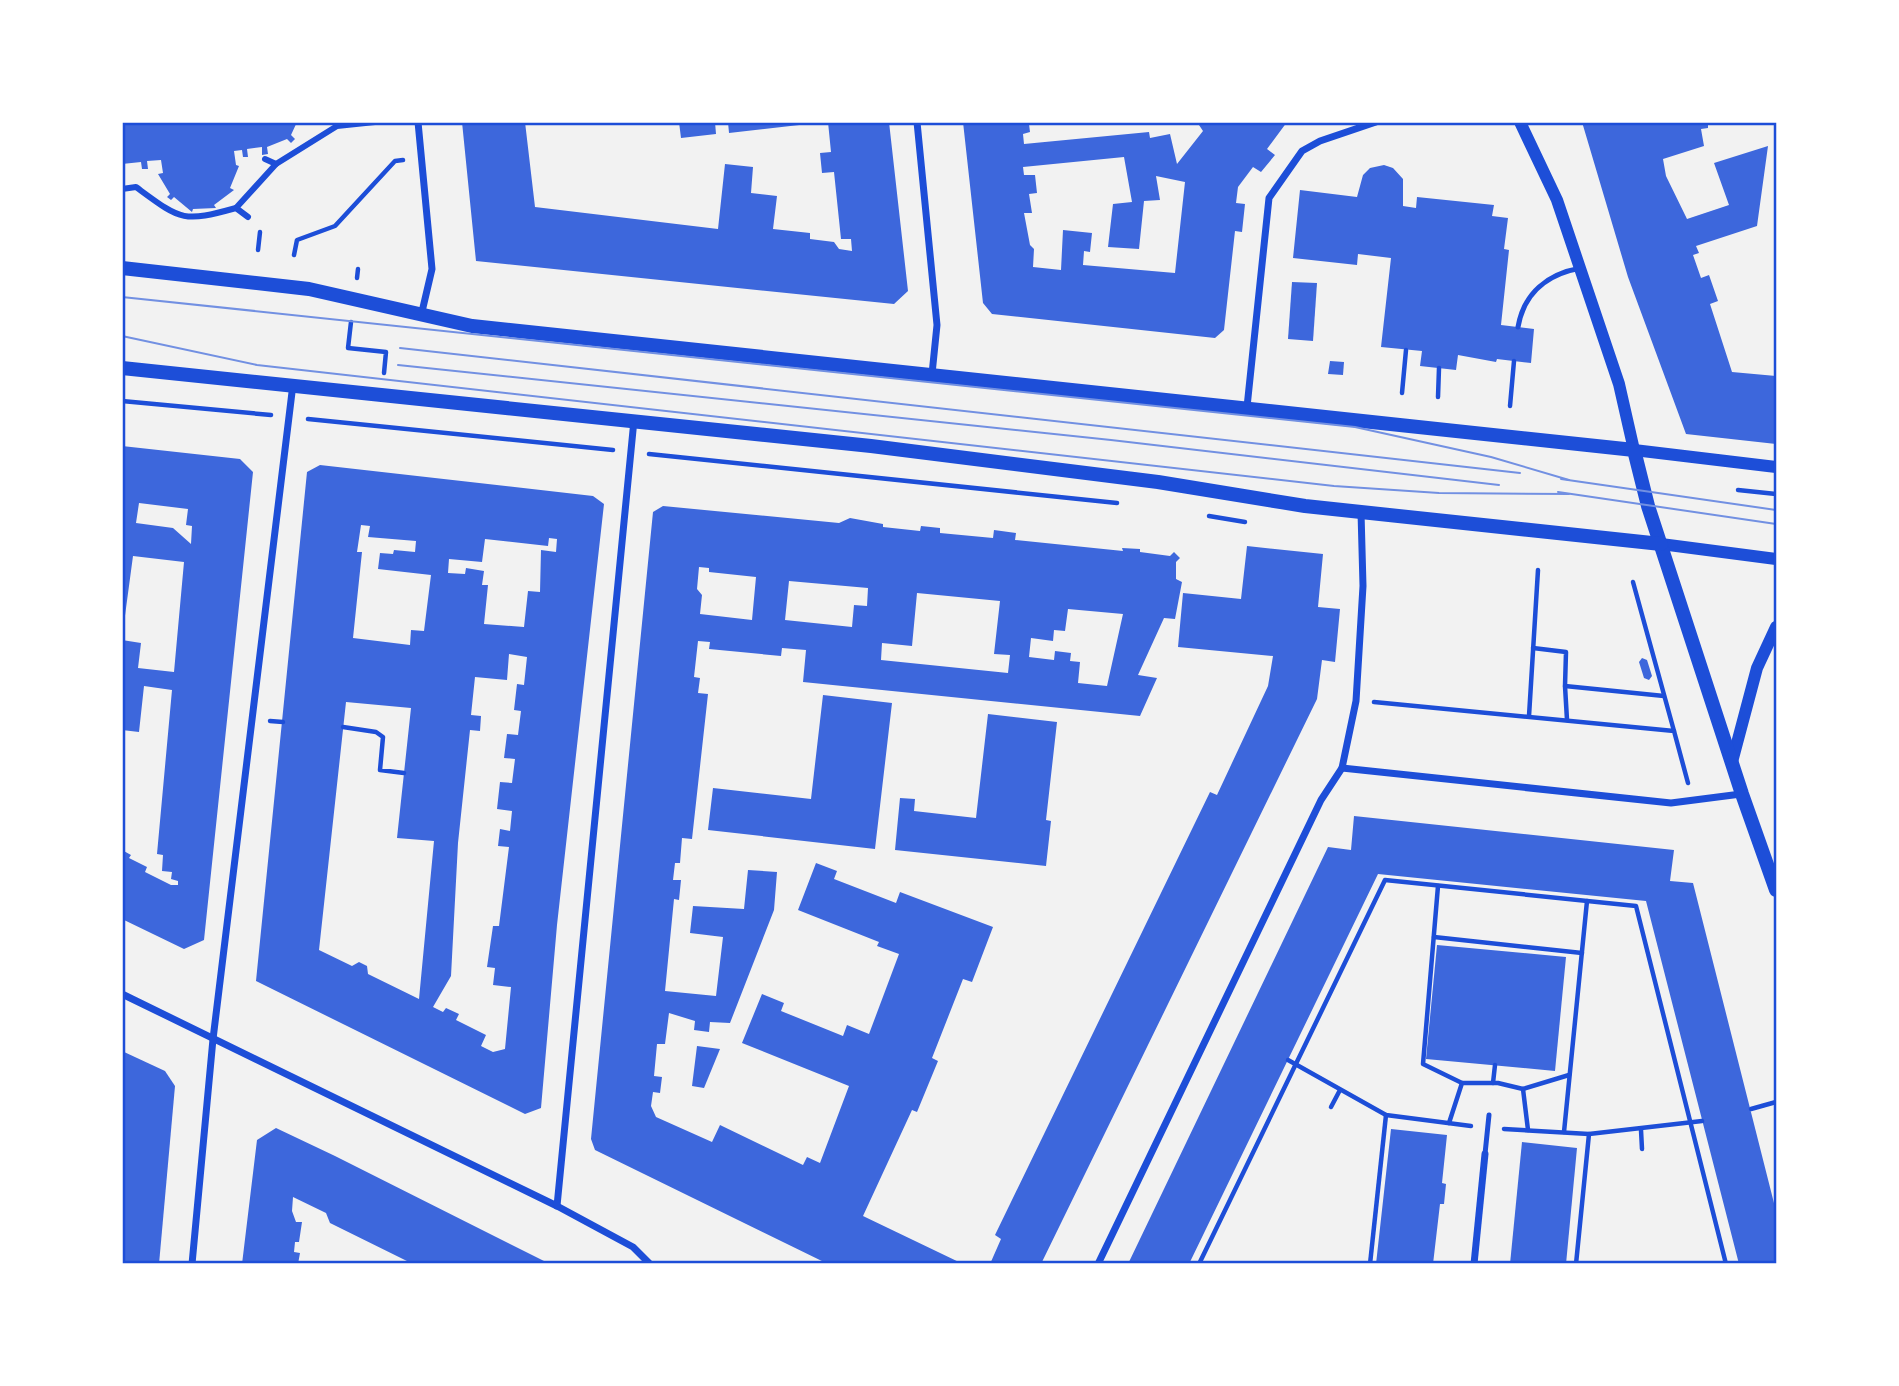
<svg xmlns="http://www.w3.org/2000/svg" width="1899" height="1386" font-family="Cabin,sans-serif">
  <style>
    .building { fill: #3d67dc; fill-rule: evenodd }
    .lines { fill: none; stroke-linecap: round; stroke-linejoin: round }
    .path { stroke: #1d4ed8; stroke-width: 4.5 }
    .service { stroke: #1d4ed8; stroke-width: 5 }
    .pedestrian { stroke: #1d4ed8; stroke-width: 6 }
    .minor { stroke: #1d4ed8; stroke-width: 7 }
    .tertiary { stroke: #1d4ed8; stroke-width: 12 }
    .secondary { stroke: #1d4ed8; stroke-width: 14 }
    .tram { stroke: #7290e2; stroke-width: 2 }
    .neatline { fill: none; stroke: #1d4ed8; stroke-width: 2.5 }
  </style>
  <rect width="100%" height="100%" fill="#f2f2f2"/>
  <!-- building -->
  <g class="building">
    <path d="M122,122h175l-6,13 4,4 -4,4 -4,-4 -20,8 1,7 -6,1v-8l-15,2 1,8h-5l-1,-7 -8,1 2,14 3,1 -9,22 4,2 -20,15 2,3 -23,1 -1,3 -18,-15 -3,3 -4,-3 3,-3 -12,-20 5,-1 -2,-13 -14,1 1,8h-6l-1,-7 -19,2z"/>
    <path d="M462,122h63l10,85 183,22 7,-65 28,3 -2,26 26,3 -4,33 37,4v6l24,3 5,7 13,2 -1,-12h-10l-7,-67 -12,1 -2,-20 11,-1 -3,-30h61l19,169 -14,13 -418,-43z"/>
    <path d="M679,122h36l1,12 -35,4z"/>
    <path d="M728,122h80v2l-79,9z"/>
    <path d="M963,122l66,2 1,8 -7,2 1,10 125,-12 1,6 20,-4 7,30 26,-33 -4,-6 3,-3h85l-20,27 8,6 -14,17 -8,-5 -15,20 -2,16 9,1 -3,28 -7,-1 -11,99 -9,8 -223,-24 -9,-11zM1124,157l8,45 -19,2 -5,43 31,2 5,-48 16,-1 -4,-24 29,6 -10,91 -92,-8 1,-14 6,1 2,-19 -29,-3 -2,40 -28,-3 1,-18 -4,-4 -6,-32h8l-3,-19 8,-1 -2,-18h-11l-1,-8z"/>
    <path d="M1582,122h126v6l-7,1 3,17 -41,13 3,17 21,43 42,-14 -15,-42 54,-17 -11,80 -61,20 3,7 -6,2 8,23 8,-3 9,26 -8,3 22,68 44,4v68l-90,-10 -58,-157z"/>
    <path d="M1384,165l9,3 10,11v27l13,2 1,-11 77,8 -2,11 16,2 -4,31 5,1 -8,75 33,4 -3,34 -34,-4 -1,3 -38,-7 -2,15 -36,-4 2,-15 -41,-4 10,-89 -33,-4 -1,11 -64,-7 7,-68 57,7 6,-22 7,-7z"/>
    <path d="M1292,282l25,1 -4,58 -25,-2z"/>
    <path d="M1330,361l14,1 -1,13 -15,-1z"/>
    <path d="M122,446l118,13 13,13 -49,468 -20,9 -62,-30v-69l9,5 -2,3 18,9 -2,5 26,13h7v-4l-7,-2 1,-7 -10,-1 1,-16 -6,-1 15,-164 -28,-4 -5,46 -17,-2v-90l19,3 -3,25 36,4 10,-110 -51,-6 -11,82zM139,503l49,6 -2,16 6,1 -1,18 -18,-16 -37,-5z"/>
    <path d="M320,465l273,31 11,8 -47,421 -16,183 -16,6 -269,-133 51,-509zM361,525l9,1 -2,11 48,4 -1,11 -21,-2 -1,4 -13,-1 -2,16 53,6 -7,56 -13,-1 -1,15 -57,-7 9,-86h-5zM549,538l8,1 -1,13 -15,-2 -1,42 -12,-1 -4,36 -40,-3 4,-39h-6l2,-14 -18,-3 -1,6 -17,-1 1,-14 33,3 3,-23 63,7zM509,654l18,3 -3,28 -7,-1 -3,26 7,1 -3,24 -11,-1 -3,24 11,1 -3,24 -12,-1 -3,27 15,2 -2,20 -10,-2 -2,17 11,1 -10,79h-6l-6,41 8,1 -2,17 18,2 -6,62 -12,3 -12,-6 5,-11 -30,-15 3,-6 -13,-6 -3,4 -10,-5 18,-31 7,-133 12,-113 10,1 1,-15 -10,-1 4,-38 32,3zM346,702l65,6 -14,130 37,3 -15,158 -51,-25 -1,-8 -8,-4 -7,4 -33,-16z"/>
    <path d="M663,506l176,17 11,-5 33,6v3l37,4 1,-5 19,2v5l53,5 1,-8 22,3 -1,7 108,11 -1,-3 18,1v3l30,4 4,-4 6,6 -4,4v17l6,3 -7,37 -11,-1 -26,57 19,3 -17,38 -337,-34 3,-32 -24,-2 -1,8 -72,-7 1,-7 -12,-1 -4,36 6,1 -2,15 10,1 -16,145 -10,-1 -2,25h-5l-2,17h8l-2,20 -5,-1 -9,92 51,5 7,-59 -33,-4 3,-27 51,3 4,-39 29,2 -3,38 -44,113 -20,-1 -1,10 -15,-2 1,-9 -26,-8 -4,31h-8l-3,32 8,1 -2,16 -7,-1 -2,14 5,11 56,25 8,-17 83,40 4,-8 13,6 29,-77 -107,-43 20,-49 22,9 -3,8 62,25 4,-11 22,9 30,-80 -22,-8 2,-4 -81,-32 18,-47 21,8 -3,8 62,24 4,-11 93,35 -21,55 -9,-3 -31,79 6,3 -21,51 -5,-2 -49,106 100,48h-135l-233,-114 -4,-11 62,-627zM699,567l10,1v4l47,5 -4,43 -52,-6 2,-19 -5,-6zM789,581l79,7 -1,18 -13,-1 -2,22 -67,-7zM917,593l83,8 -6,53 16,1 -2,18 -127,-13 1,-17 30,3zM1068,609l55,5 -16,72 -29,-3 2,-21 -10,-1 1,-8 -16,-2 -1,9 -25,-3 2,-19 22,3 1,-11 11,1z"/>
    <path d="M1247,546l76,8 -5,53 22,2 -5,53 -13,-2 -5,39 -276,565h-51l11,-25 -6,-4 215,-443 7,3 51,-109 5,-30 -95,-9 5,-54 58,6z"/>
    <path d="M1642,658l5,2 5,16 -3,4 -5,-2 -5,-16z"/>
    <path d="M823,695l69,8 -17,146 -167,-19 5,-42 98,11z"/>
    <path d="M988,714l69,8 -11,98 5,1 -5,45 -151,-16 5,-52 15,1 -1,12 62,7z"/>
    <path d="M1354,816l320,34 -4,31 23,2 83,328v53h-37l-93,-363 -268,-27 -189,390h-61l200,-417 23,3z"/>
    <path d="M1437,945l129,12 -11,114 -129,-12z"/>
    <path d="M697,1046l23,3 -16,39 -12,-2z"/>
    <path d="M122,1051l43,20 10,15 -16,178h-37z"/>
    <path d="M276,1128l59,28 215,108h-137l-83,-41 -4,-10 -33,-16 -1,14 4,11h6l-3,20h-4l-1,10 6,1 -2,11h-56l15,-124z"/>
    <path d="M1391,1129l56,6 -5,48 4,1 -2,20h-4l-7,60h-57z"/>
    <path d="M1522,1142l55,6 -11,116h-56z"/>
  </g>
  <g class="lines">
    <!-- path -->
    <g class="path">
      <path d="M258,250l2,-18"/>
      <path d="M294,255l3,-15 38,-14 60,-65 8,-1"/>
      <path d="M357,278l1,-9"/>
      <path d="M351,322l-3,26 38,4 -2,21"/>
      <path d="M1402,393l4,-43"/>
      <path d="M1438,397l1,-29"/>
      <path d="M122,401l149,14"/>
      <path d="M1510,406l4,-45"/>
      <path d="M308,419l305,31"/>
      <path d="M649,454l468,49"/>
      <path d="M1738,490l38,4"/>
      <path d="M1209,516l36,6"/>
      <path d="M1633,582l41,149"/>
      <path d="M1533,648l33,4 -1,34 99,10"/>
      <path d="M1565,686l2,34"/>
      <path d="M1374,702l300,29 14,52"/>
      <path d="M1529,716l9,-146"/>
      <path d="M270,721l13,1"/>
      <path d="M343,727l33,5 7,5 -3,33 24,3"/>
      <path d="M1438,886l-15,178 39,19"/>
      <path d="M1434,937l148,16"/>
      <path d="M1288,1060l98,55 85,11"/>
      <path d="M1493,1083l2,-18"/>
      <path d="M1523,1089l46,-14"/>
      <path d="M1331,1107l9,-17"/>
      <path d="M1751,1109l25,-7"/>
      <path d="M1449,1123l13,-40h36l25,6 5,41"/>
      <path d="M1504,1129l85,5 113,-13"/>
      <path d="M1641,1130l1,19"/>
      <path d="M1564,1132l23,-231"/>
      <path d="M1199,1264l186,-384 251,26 90,358"/>
      <path d="M1370,1264l16,-149"/>
      <path d="M1576,1264l13,-130"/>
    </g>
    <!-- service -->
    <g class="service">
      <path d="M1518,327c6,-34 29,-53 63,-59"/>
      <path d="M1485,1154l4,-39"/>
    </g>
    <!-- pedestrian -->
    <g class="pedestrian">
      <path d="M265,159l11,5 61,-38 38,-4"/>
      <path d="M122,189l14,-2c45,33 46,36 100,21l12,9"/>
      <path d="M236,208l40,-44"/>
    </g>
    <!-- minor -->
    <g class="minor">
      <path d="M418,122l14,147 -11,47"/>
      <path d="M917,122l20,203 -5,49"/>
      <path d="M1247,407l22,-209 33,-47 18,-10 56,-19"/>
      <path d="M1342,768l329,35 70,-9"/>
      <path d="M122,994l435,212 76,41 17,17"/>
      <path d="M557,1206l77,-786"/>
      <path d="M192,1264l21,-225 80,-655"/>
      <path d="M1098,1264l223,-464 21,-32 14,-67 7,-115 -2,-74"/>
      <path d="M1474,1264l11,-110"/>
    </g>
    <!-- tertiary -->
    <g class="tertiary">
      <path d="M1520,122l37,78 62,184 15,66 142,17"/>
      <path d="M1661,544l115,15"/>
      <path d="M1732,762l25,-94 19,-41"/>
    </g>
    <!-- secondary -->
    <g class="secondary">
      <path d="M122,268l187,21 163,37 1162,124 14,56 94,288 34,96"/>
      <path d="M122,368l749,78 287,36 147,24 356,38"/>
    </g>
    <!-- tram -->
    <g class="tram">
      <path d="M122,297l1233,130 136,30 78,23"/>
      <path d="M122,336l135,29 1077,121 105,7 130,1"/>
      <path d="M400,348l1120,125"/>
      <path d="M398,365l713,75 388,45"/>
      <path d="M1561,479l215,31"/>
      <path d="M1558,492l218,32"/>
    </g>
  </g>
  <!-- border -->
  <rect width="1899" height="1386" fill="none" stroke="#ffffff" stroke-width="248"/>
  <rect x="124" y="124" width="1651" height="1138" class="neatline"/>
</svg>
